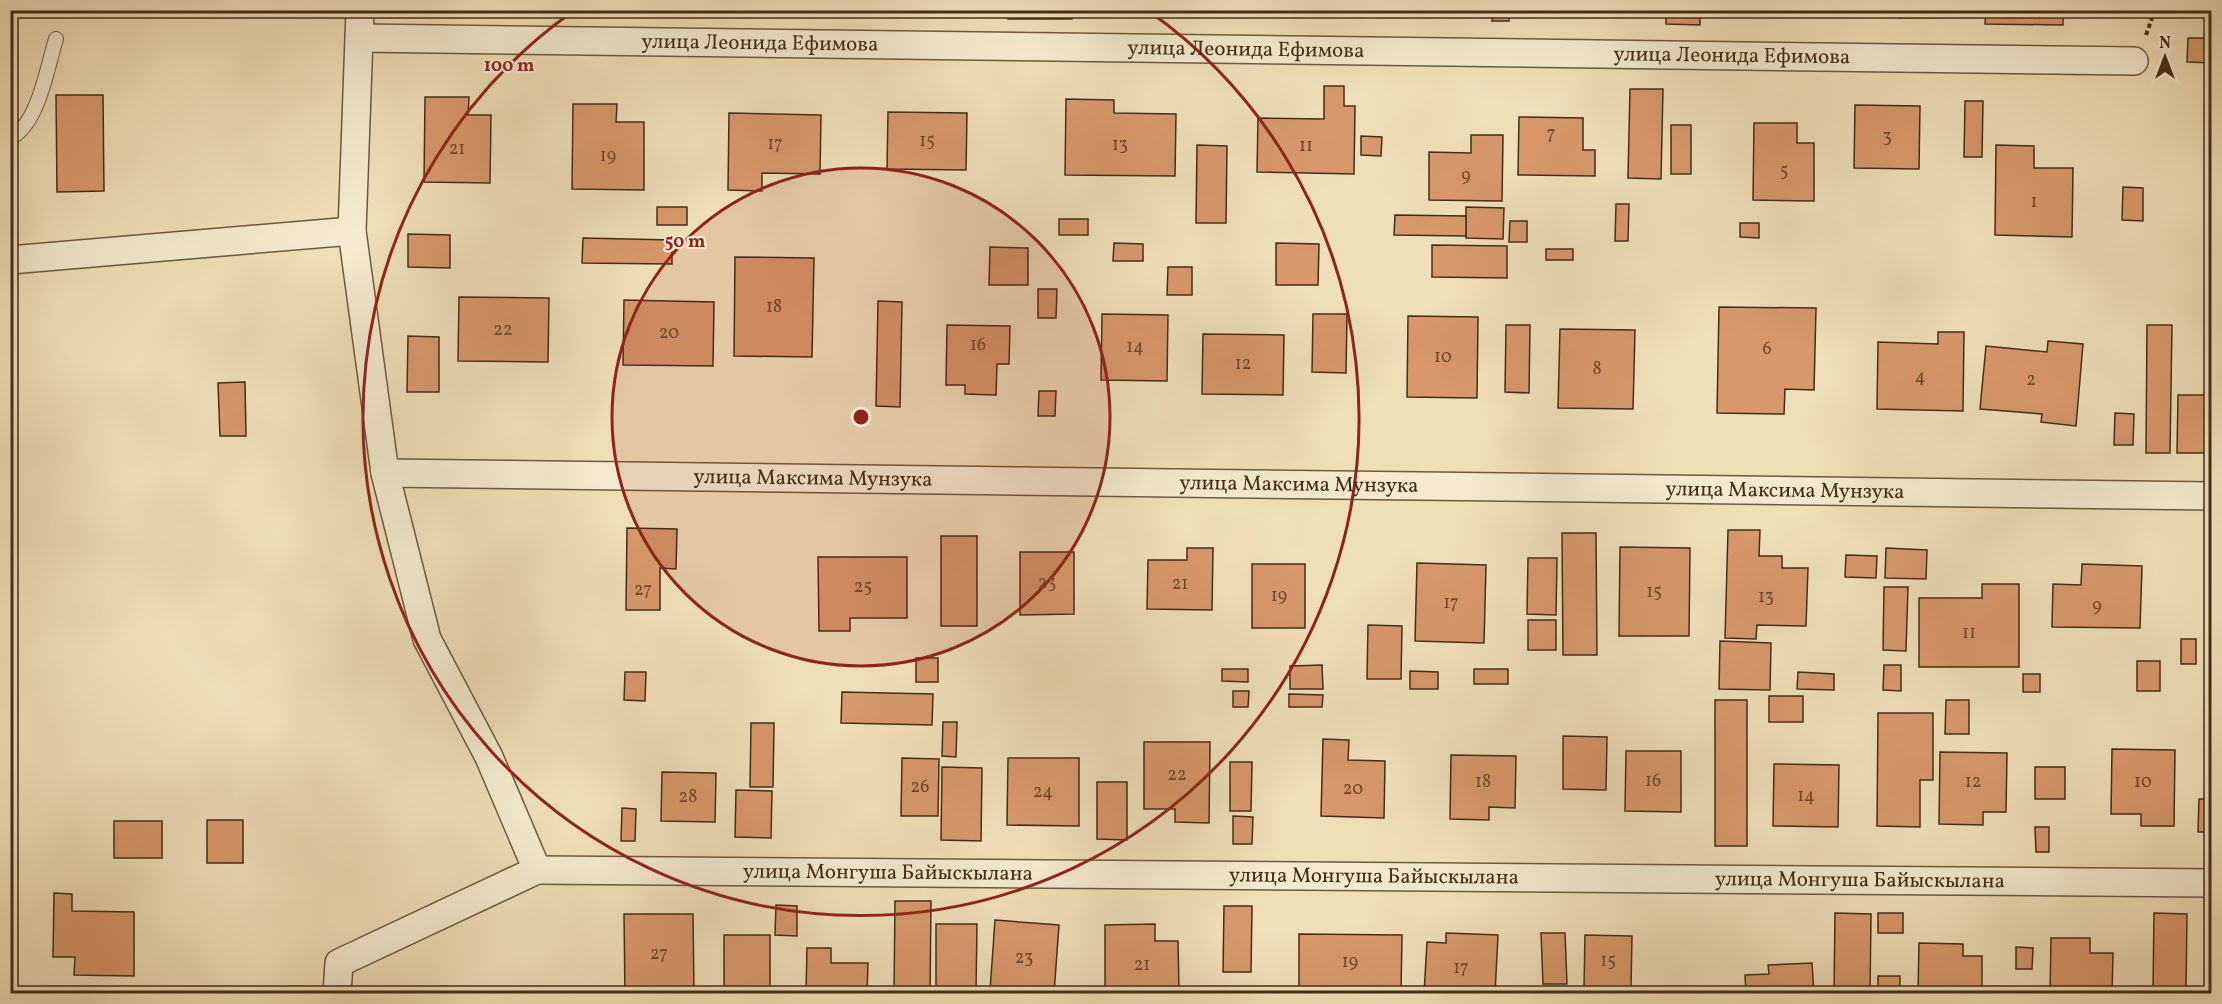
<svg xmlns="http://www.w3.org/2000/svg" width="2222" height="1004" font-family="Vollkorn,serif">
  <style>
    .building { fill: #d8976d; stroke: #422e17; stroke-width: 1.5 }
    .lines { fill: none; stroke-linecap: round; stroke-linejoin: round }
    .lane-casing { stroke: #6d5a3f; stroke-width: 16 }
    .street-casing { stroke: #6d5a3f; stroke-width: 30 }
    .path { stroke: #422e17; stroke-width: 4; stroke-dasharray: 4.5 3; stroke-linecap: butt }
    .lane { stroke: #f5ead0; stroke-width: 14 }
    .street { stroke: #f5ead0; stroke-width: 27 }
    .ring { fill: none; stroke: #8f2418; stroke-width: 3 }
    .labels { text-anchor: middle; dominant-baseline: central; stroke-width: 4.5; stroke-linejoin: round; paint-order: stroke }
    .number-label { font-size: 18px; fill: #68482c }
    .street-label { font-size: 21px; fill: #422e17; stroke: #f5ead0 }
    .centre { fill: #8f2418; stroke: #f5ead0; stroke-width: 3 }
    .ring-label { font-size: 18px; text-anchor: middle; font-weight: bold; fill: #8f2418; stroke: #f5ead0; stroke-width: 4.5; stroke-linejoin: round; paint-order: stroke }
  </style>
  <rect width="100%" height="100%" fill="#efdfb7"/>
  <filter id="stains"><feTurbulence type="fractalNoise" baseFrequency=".00333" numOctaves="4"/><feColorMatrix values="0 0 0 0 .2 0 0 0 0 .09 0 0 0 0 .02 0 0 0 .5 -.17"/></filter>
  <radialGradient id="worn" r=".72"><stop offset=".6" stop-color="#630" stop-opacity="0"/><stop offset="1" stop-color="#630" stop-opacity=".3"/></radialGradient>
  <!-- building -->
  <g class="building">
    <rect x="1008" y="10" width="64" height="9"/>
    <path d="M1493,10h16v11h-17z"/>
    <path d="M1666,10h34v15l-34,-1z"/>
    <path d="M1899,10h68v7l-68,1z"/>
    <path d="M1986,10h77v15l-78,-1z"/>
    <path d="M2188,38h24v25l-25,-1z"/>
    <path d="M1324,86h20v20h11l-1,68 -97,-2 1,-54 66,1z"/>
    <path d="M1630,89h33l-2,90 -33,-1z"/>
    <path d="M56,95h47l1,96 -47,1z"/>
    <path d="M425,97h44l-1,18h23l-1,68 -66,-1z"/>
    <path d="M1066,99l48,1v13l62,1 -1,62 -110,-1z"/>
    <path d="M1965,101h18l-1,56h-18z"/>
    <path d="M573,104h44l-1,18h28v68l-72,-1z"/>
    <path d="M1855,105l65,1 -1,63 -65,-1z"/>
    <path d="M888,112l79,1 -1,57 -79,-1z"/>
    <path d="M729,113l92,2 -1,59 -58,-1v18l-34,-1z"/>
    <path d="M1519,117l64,1v32h12v26l-77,-1z"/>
    <path d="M1754,123h43v20h17v58l-61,-1z"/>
    <rect x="1671" y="125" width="20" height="49"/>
    <path d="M1471,135h32l-1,66 -73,-1v-48l42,1z"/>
    <path d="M1361,136l21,1 -1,19 -20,-1z"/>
    <path d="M1197,145l30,1 -1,77h-30z"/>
    <path d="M1996,145l38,1v22h39l-1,69 -77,-2z"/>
    <path d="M2123,187l20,1v33l-21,-1z"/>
    <path d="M1616,204h13l-1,37h-13z"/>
    <rect x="657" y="207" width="30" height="18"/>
    <path d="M1466,207l38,1 -1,31 -37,-1z"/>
    <path d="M1395,215l71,1v20l-72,-1z"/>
    <rect x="1059" y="219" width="29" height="16"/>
    <path d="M1510,221h17v21h-18z"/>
    <path d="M1740,223h19v15l-19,-1z"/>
    <path d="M408,234l42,1v33l-42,-1z"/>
    <path d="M583,238l89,2v24l-90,-1z"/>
    <path d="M1114,243l29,1v17h-30z"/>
    <path d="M1276,243l43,1 -1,41h-42z"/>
    <path d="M1432,245l75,1v32l-75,-1z"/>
    <path d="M990,247l38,1v37h-39z"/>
    <rect x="1546" y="249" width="27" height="11"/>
    <path d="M735,257l79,1 -2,99 -78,-1z"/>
    <path d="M1168,267h24v28h-25z"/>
    <path d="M1038,289h19l-1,29h-18z"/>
    <path d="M459,297l90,1 -1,64 -90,-1z"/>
    <path d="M624,300l90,2 -1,64 -90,-1z"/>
    <path d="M878,301l24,1 -2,105 -24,-1z"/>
    <path d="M1719,307l97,1 -2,82 -29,-1 -1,25 -67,-1z"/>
    <path d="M1102,314l66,1 -1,66 -66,-1z"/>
    <path d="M1313,314h34l-1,59 -34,-1z"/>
    <path d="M1408,316l70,1 -1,81 -70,-1z"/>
    <path d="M947,325l63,1 -1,38h-12l-1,31 -31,-1v-9h-19z"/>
    <path d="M1506,325h24l-1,68 -24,-1z"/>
    <path d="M2147,325h25l-2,128h-24z"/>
    <path d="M2206,326h6v36h-7z"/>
    <path d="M1560,329l75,1 -2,79 -75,-1z"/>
    <path d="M1938,332h26l-1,79 -86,-2 1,-67 60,2z"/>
    <path d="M1203,334l81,1 -1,60 -81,-1z"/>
    <path d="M408,336l31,1v55h-32z"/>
    <path d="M2048,341l35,3 -7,82 -35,-4 1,-8 -62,-5 6,-63 61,6z"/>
    <path d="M245,382l1,54h-26l-2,-53z"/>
    <path d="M1039,391h17l-1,25h-17z"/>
    <path d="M2178,395h34v58h-35z"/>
    <path d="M2115,413l19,1 -1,31h-19z"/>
    <path d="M627,528l50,1 -1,40 -16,-1v42h-34z"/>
    <path d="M1728,530h32l-1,26h23v12h26l-2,58 -49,-1 -1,14 -31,-1z"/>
    <path d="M1562,533h34l1,122h-34z"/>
    <rect x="941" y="536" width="36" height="90"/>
    <path d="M1620,547l70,1 -1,88h-70z"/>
    <path d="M1187,548h26l-1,62 -65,-1 1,-49h39z"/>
    <path d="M1886,548l41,2 -1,29 -41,-1z"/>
    <path d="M1020,552h54v62l-54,1z"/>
    <path d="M1846,555l31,1 -1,22 -31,-1z"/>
    <path d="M818,557h89v61h-57v13h-31z"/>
    <path d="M1528,558h29l-1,57 -29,-1z"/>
    <path d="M1417,563l69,2 -2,78 -69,-2z"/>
    <rect x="1252" y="564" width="53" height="64"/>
    <path d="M2082,564l60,2 -2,62 -88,-1 1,-43 28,1z"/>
    <path d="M1982,584h37v83h-100v-69h63z"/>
    <path d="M1884,587h24l-2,64 -23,-1z"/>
    <rect x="1528" y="620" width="28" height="30"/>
    <path d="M1368,625l34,1 -1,53h-34z"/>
    <rect x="2181" y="639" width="15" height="25"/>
    <path d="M1720,641l51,2 -1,47 -51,-1z"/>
    <rect x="916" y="658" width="22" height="24"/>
    <rect x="2137" y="661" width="23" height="30"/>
    <path d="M1322,665l1,24h-33v-23z"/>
    <path d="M1884,665h17v26l-18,-1z"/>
    <path d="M1222,669h26v13l-26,-1z"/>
    <rect x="1474" y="669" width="34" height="15"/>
    <path d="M1410,671l28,1v17h-28z"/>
    <rect x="2207" y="671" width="5" height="23"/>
    <path d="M625,672h21l-1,29 -21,-1z"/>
    <path d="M1798,672l36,2v16l-37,-1z"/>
    <rect x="2023" y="674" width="17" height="18"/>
    <path d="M1233,691h16l-1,16h-15z"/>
    <path d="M842,692l91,2 -1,31 -91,-2z"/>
    <path d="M1289,694l34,1 -1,12h-33z"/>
    <rect x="1769" y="696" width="34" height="26"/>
    <rect x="1715" y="700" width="32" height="146"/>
    <path d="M1946,700h23v34h-24z"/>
    <path d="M1878,713h55v67h-13v47l-43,-1z"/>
    <path d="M943,722h14l-1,35 -14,-1z"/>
    <path d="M751,723h23l-1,64h-23z"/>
    <path d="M1563,736l44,1 -1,53 -43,-1z"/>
    <path d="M1323,739l26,1 -1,20 37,1 -1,57 -63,-2z"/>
    <path d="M1144,742h66l-1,81 -34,-1v-13h-31z"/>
    <path d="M2112,749l63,1 -1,76h-33v-12h-30z"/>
    <path d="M1626,751h55v61l-56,-1z"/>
    <path d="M1940,752l67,1 -1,59h-23v13l-44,-1z"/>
    <path d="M1451,755l65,1 -1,52 -26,-1v13l-39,-1z"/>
    <path d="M902,758l37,1 -1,57h-37z"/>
    <path d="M1008,758h71v68l-72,-1z"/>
    <path d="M1230,762h22l-1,49h-21z"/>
    <path d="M1774,764l65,1 -1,62 -65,-1z"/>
    <path d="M942,767l40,1 -1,73 -40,-1z"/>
    <rect x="2035" y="767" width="30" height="32"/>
    <path d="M662,772l54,1 -1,49 -54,-1z"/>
    <path d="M1097,782h30v58l-30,-1z"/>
    <path d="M736,790l36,1 -1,47 -36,-1z"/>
    <path d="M2199,799h13v33h-14z"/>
    <path d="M622,808l14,1 -1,32h-14z"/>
    <path d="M1233,816l20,1 -1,27h-19z"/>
    <rect x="207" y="820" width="36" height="43"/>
    <rect x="114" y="821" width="48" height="37"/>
    <path d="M2035,827h14v25h-13z"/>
    <path d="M54,893l18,1v17l62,1v64l-60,-1 1,-18h-22z"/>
    <path d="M895,901h36l-1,93h-36z"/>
    <path d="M776,905l21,1v30l-22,-1z"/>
    <path d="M1224,906h28l-1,66h-28z"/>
    <path d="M1835,913l36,1 -1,80h-36z"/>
    <rect x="1878" y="913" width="25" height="20"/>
    <path d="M2154,913l33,1 -1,76h-33z"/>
    <path d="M624,914h69l1,80h-69z"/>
    <path d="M995,920l64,5 -5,69 -64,-3z"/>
    <path d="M936,924h41l-1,70h-40z"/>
    <path d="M1155,924v17h23l1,49 -74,1v-66z"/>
    <path d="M1446,933l52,2 -3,59h-71l3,-52 19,1z"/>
    <path d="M1541,933h24l2,51h-24z"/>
    <path d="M1299,934l103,1 -1,59h-29v-4l-73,-1z"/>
    <rect x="724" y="935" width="46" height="59"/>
    <path d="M1585,935l47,1 -1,52 -47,-1z"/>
    <path d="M2051,938h39v15h23l-1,41h-62z"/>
    <path d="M1919,943l44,1v12h19v38h-64z"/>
    <path d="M2016,947l17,1 -1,21h-16z"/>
    <path d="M807,948h24v15h37l-1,31h-61z"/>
    <path d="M1812,963l2,31h-68l-1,-19 24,-1 -1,-9z"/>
    <rect x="1878" y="976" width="22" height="18"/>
  </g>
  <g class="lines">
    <defs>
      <path id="lane" d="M10,138c29,-14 37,-71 46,-99"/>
      <g id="street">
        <path id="s1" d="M360,38l1774,23"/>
        <path d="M10,260l342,-29"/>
        <path id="s2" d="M385,473l1827,23"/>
        <path id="s3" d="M537,870l1675,13"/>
        <path d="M337,994l2,-31 198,-93 -48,-113 -62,-118 -42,-166 -33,-242 8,-221"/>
      </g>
    </defs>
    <!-- lane casing -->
    <use href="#lane" class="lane-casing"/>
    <!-- street casing -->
    <use href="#street" class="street-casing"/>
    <!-- path -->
    <path class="path" d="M2146,35l9,-25"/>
    <!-- lane -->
    <use href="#lane" class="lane"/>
    <!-- street -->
    <use href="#street" class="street"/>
  </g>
  <!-- distance rings -->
  <circle cx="861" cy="417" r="249" fill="#8f2418" fill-opacity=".12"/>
  <g class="ring">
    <circle cx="861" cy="417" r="249"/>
    <path d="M1150 12A498 498 0 1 1 572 12"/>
  </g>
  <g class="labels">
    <!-- number labels -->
    <g class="number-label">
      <text x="1551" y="134">7</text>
      <text x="1887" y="137">3</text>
      <text x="927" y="141">15</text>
      <text x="775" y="144">17</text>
      <text x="1120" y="145">13</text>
      <text x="1306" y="146">11</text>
      <text x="457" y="149">21</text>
      <text x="608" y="156">19</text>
      <text x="1784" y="171">5</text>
      <text x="1466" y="176">9</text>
      <text x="2034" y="202">1</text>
      <text x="774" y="307">18</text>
      <text x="503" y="330">22</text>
      <text x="669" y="333">20</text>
      <text x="978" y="345">16</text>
      <text x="1135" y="347">14</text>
      <text x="1767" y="349">6</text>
      <text x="1443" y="357">10</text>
      <text x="1243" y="364">12</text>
      <text x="1597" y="369">8</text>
      <text x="1920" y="377">4</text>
      <text x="2031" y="380">2</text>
      <text x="1047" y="583">23</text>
      <text x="1180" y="584">21</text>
      <text x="863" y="587">25</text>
      <text x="643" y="590">27</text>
      <text x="1654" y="592">15</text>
      <text x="1279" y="596">19</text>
      <text x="1766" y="597">13</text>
      <text x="1451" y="603">17</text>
      <text x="2097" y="606">9</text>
      <text x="1969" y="633">11</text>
      <text x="1177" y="775">22</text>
      <text x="1653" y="781">16</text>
      <text x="1483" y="782">18</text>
      <text x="1973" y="782">12</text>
      <text x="2143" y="782">10</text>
      <text x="920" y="787">26</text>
      <text x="1353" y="789">20</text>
      <text x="1043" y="792">24</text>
      <text x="1806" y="796">14</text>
      <text x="688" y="797">28</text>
      <text x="659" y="954">27</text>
      <text x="1024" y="958">23</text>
      <text x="1608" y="961">15</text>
      <text x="1350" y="962">19</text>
      <text x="1142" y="965">21</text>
      <text x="1461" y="968">17</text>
    </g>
    <!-- street labels -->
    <g class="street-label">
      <text stroke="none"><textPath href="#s1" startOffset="400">улица Леонида Ефимова</textPath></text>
      <text stroke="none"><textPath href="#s1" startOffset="886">улица Леонида Ефимова</textPath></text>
      <text stroke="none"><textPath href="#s1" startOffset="1372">улица Леонида Ефимова</textPath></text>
      <text stroke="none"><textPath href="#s2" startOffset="428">улица Максима Мунзука</textPath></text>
      <text stroke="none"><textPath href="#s2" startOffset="914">улица Максима Мунзука</textPath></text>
      <text stroke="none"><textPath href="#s2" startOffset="1400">улица Максима Мунзука</textPath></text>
      <text stroke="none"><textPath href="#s3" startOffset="351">улица Монгуша Байыскылана</textPath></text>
      <text stroke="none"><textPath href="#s3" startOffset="837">улица Монгуша Байыскылана</textPath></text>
      <text stroke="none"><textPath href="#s3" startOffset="1323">улица Монгуша Байыскылана</textPath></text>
    </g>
  </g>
  <circle cx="861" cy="417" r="9" class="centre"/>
  <g class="ring-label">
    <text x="509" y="71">100 m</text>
    <text x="685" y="247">50 m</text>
  </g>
  <!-- margin -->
  <rect width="2222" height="1004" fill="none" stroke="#efdfb7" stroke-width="36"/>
  <rect x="12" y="12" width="2198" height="980" fill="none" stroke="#422e17" stroke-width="3"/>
  <rect x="18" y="18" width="2186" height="968" fill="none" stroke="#422e17" stroke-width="1.5"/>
  <!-- north arrow -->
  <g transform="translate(2165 57)" stroke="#f5ead0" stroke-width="4.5" paint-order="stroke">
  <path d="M0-4.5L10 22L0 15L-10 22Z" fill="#422e17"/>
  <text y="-9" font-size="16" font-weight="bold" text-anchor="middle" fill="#422e17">N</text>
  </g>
  <rect width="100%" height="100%" filter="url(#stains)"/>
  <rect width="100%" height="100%" fill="url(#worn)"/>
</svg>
